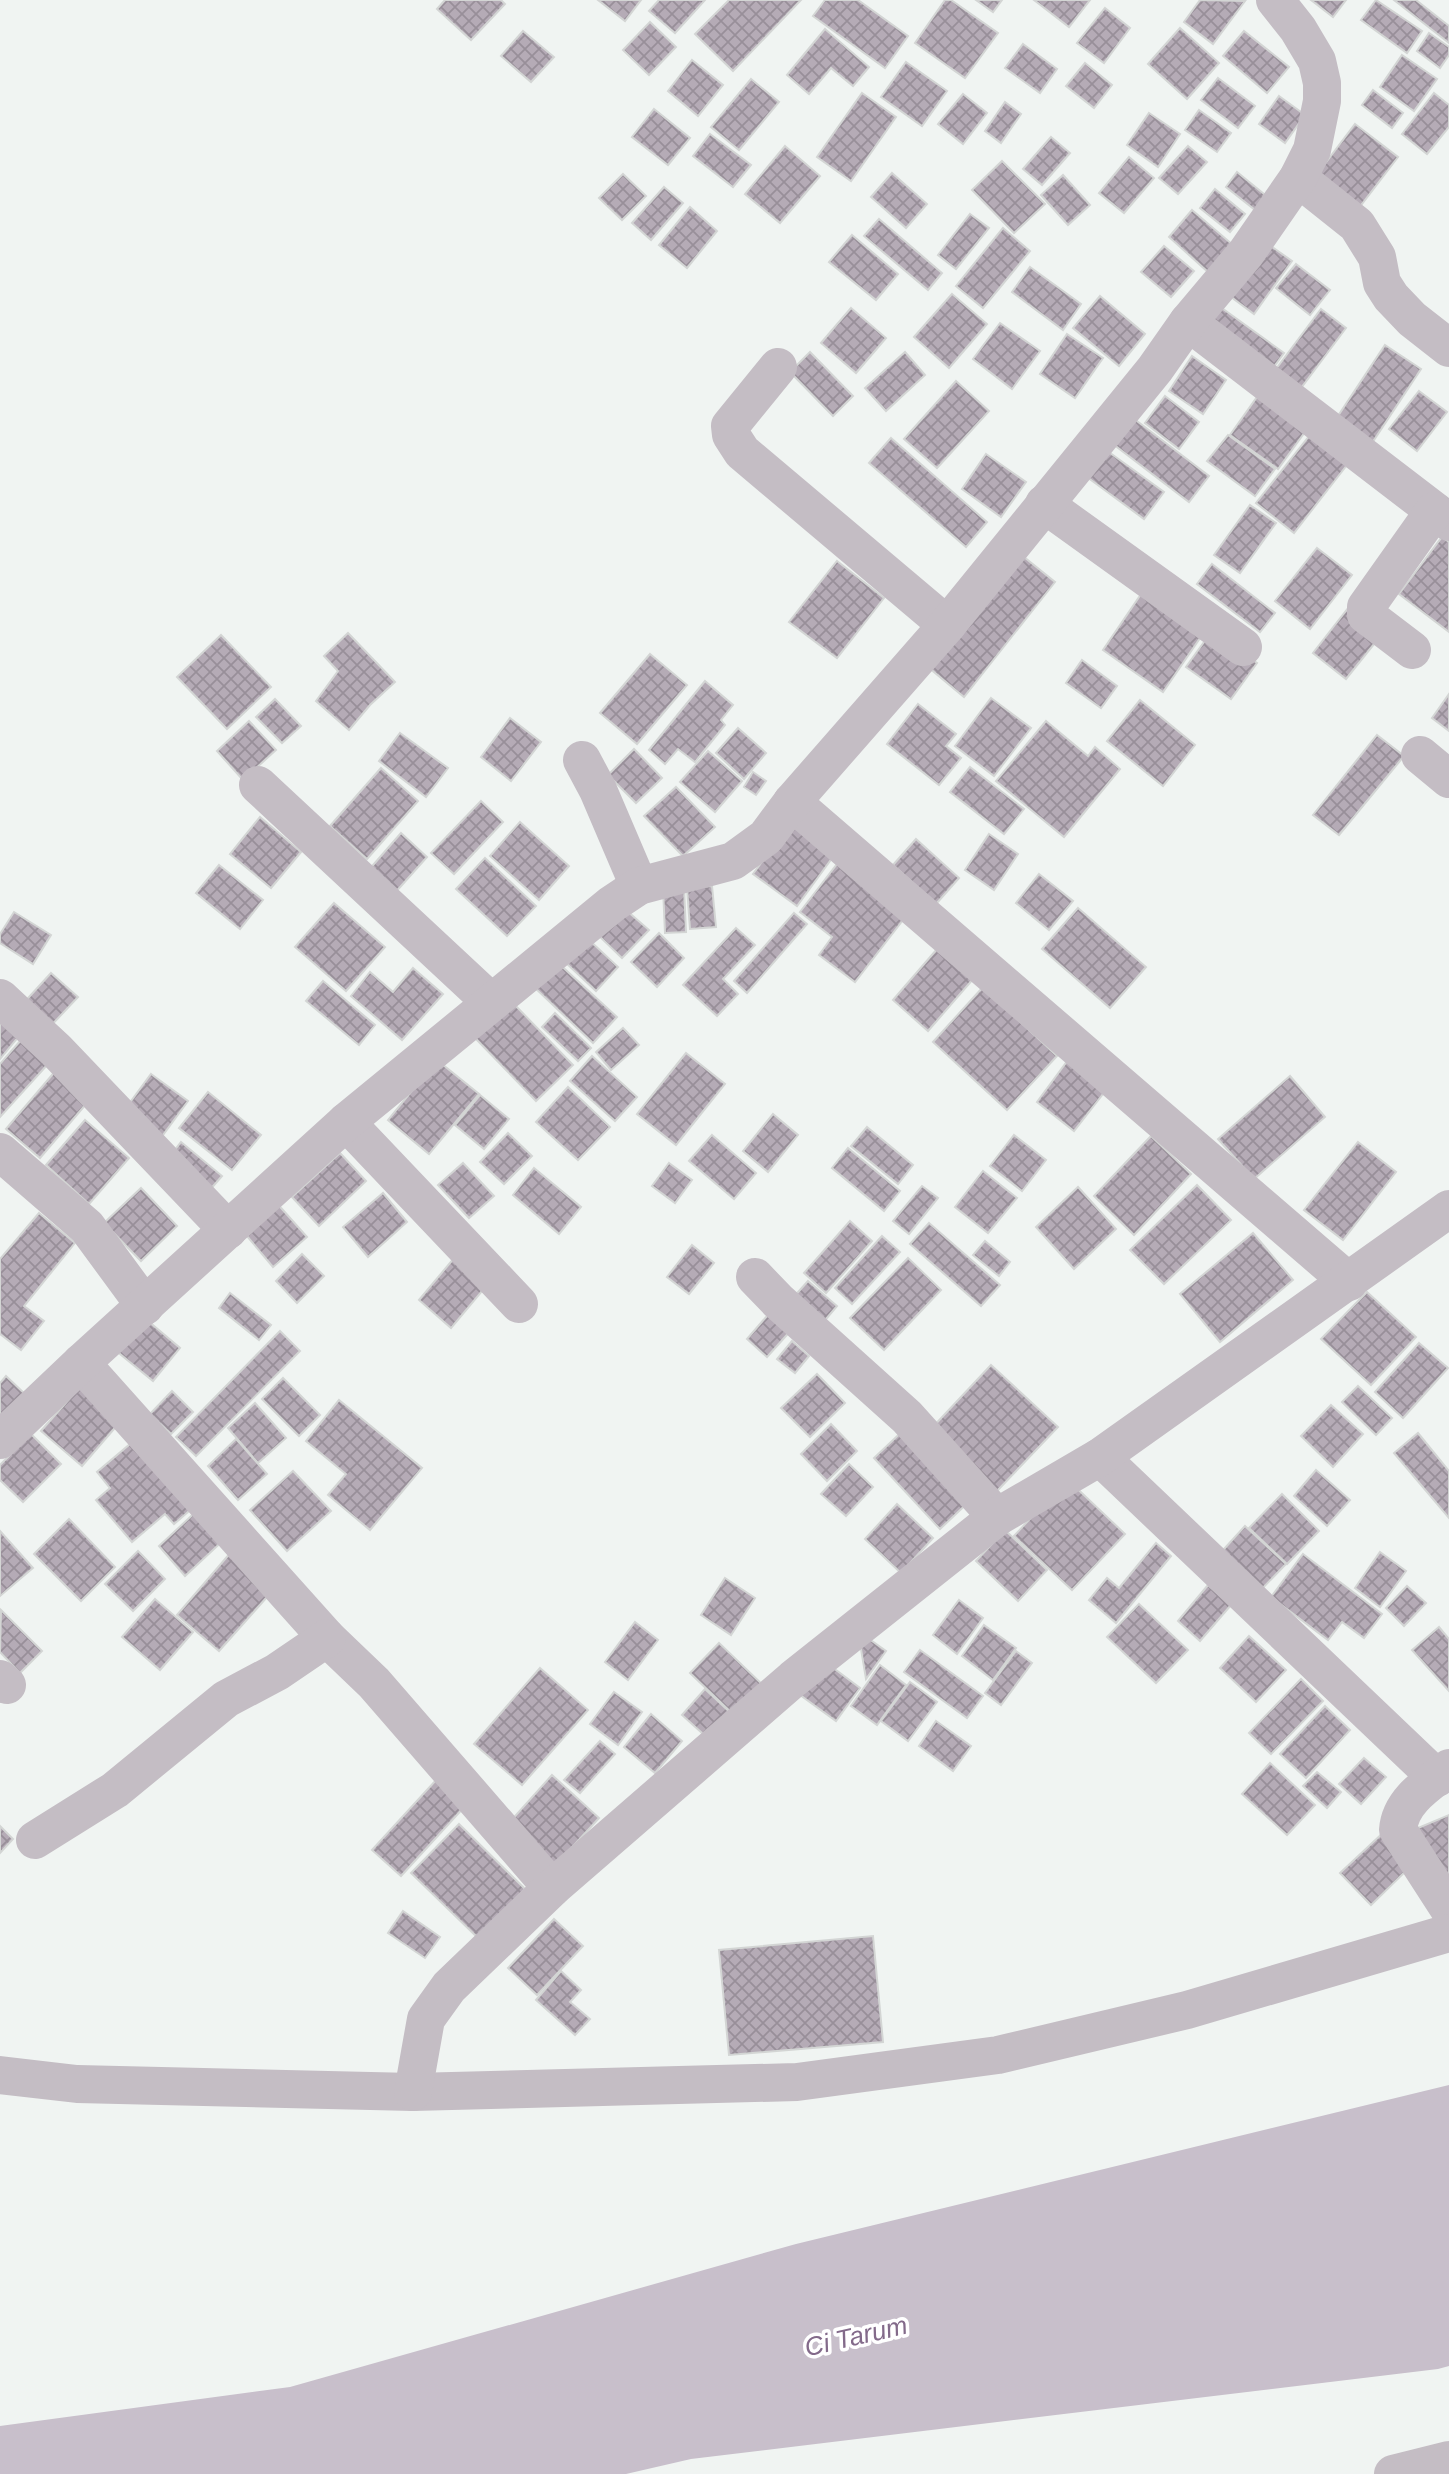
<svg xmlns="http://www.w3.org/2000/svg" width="1449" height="2474" font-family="Helvetica,sans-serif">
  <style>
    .water { fill: #c8bfcb }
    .building { fill: url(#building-cross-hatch); stroke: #d3d5d4; stroke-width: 2 }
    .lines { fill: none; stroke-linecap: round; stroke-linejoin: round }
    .street { stroke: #c4bdc4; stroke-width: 38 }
    .labels { text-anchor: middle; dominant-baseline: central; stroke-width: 7; stroke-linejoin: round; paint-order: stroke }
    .water-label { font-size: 26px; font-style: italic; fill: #836a8a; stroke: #fff }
  </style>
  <defs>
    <pattern id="building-cross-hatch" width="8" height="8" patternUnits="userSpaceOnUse" patternTransform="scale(1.75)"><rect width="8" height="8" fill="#b5abb6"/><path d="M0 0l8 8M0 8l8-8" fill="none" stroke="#988f99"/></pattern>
  </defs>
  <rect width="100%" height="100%" fill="#f0f4f2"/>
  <!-- water -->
  <path class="water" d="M1449,2085v281l-11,3 -747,90 -65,15h-626v-48l290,-39 506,-143z"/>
  <!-- building -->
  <g class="building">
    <path d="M445,0h56l4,4 -34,36 -34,-31z"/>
    <path d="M598,0h43l-16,21z"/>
    <path d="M659,0h46l-30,33 -26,-22z"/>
    <path d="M729,0h72l-68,71 -38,-37z"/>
    <path d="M825,0h33l50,36 -23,32 -72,-52z"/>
    <path d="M945,0h6l47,33 -33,45 -50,-35z"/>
    <path d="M976,0h26l-9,12z"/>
    <path d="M1034,0h56l-21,27z"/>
    <path d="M1200,0l45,1 -32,43 -29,-22z"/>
    <path d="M1311,0h35l-13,17z"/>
    <path d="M1376,0l46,31 -15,22 -46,-33z"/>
    <path d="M1394,0h22l33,26v17z"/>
    <path d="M1105,8l25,20 -26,35 -27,-20z"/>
    <path d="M650,22l26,25 -27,28 -26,-25z"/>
    <path d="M1180,28l39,35 -32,36 -39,-35z"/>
    <path d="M825,29l44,38 -16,19 -22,-18 -22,26 -22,-19z"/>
    <path d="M523,31l31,26 -23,25 -30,-26z"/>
    <path d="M1244,31l45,36 -22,26 -44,-37z"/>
    <path d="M1429,33l20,14v8l-9,13 -23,-17z"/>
    <path d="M1023,44l34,25 -17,24 -35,-25z"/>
    <path d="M1402,55l35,24 -23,32 -34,-24z"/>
    <path d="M692,60l31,25 -25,31 -30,-25z"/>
    <path d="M906,62l41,29 -25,35 -41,-29z"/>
    <path d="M1085,63l27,22 -18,23 -28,-22z"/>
    <path d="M1218,78l37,28 -17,22 -37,-28z"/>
    <path d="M751,79l28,23 -40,48 -28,-23z"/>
    <path d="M1373,90l30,23 -11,15 -30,-23z"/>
    <path d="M862,93l34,24 -45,64 -34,-24z"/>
    <path d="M1434,93l15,12v22l-22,27 -25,-20z"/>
    <path d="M963,94l24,19 -24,31 -25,-20z"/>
    <path d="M1279,96l26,19 -20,28 -26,-19z"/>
    <path d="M1005,102l16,12 -20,29 -16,-12z"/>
    <path d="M654,109l36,29 -22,27 -36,-28z"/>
    <path d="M1199,110l32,23 -14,19 -32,-22z"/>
    <path d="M1149,113l31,21 -22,33 -31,-22z"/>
    <path d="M1355,124l43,33 -43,56 -43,-32z"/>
    <path d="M710,134l41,31 -18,22 -40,-31z"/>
    <path d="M1051,137l19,16 -28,32 -19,-16z"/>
    <path d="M785,146l35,30 -40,47 -35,-29z"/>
    <path d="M1188,146l19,16 -29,32 -19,-16z"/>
    <path d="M1129,157l25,21 -30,35 -25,-20z"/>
    <path d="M1002,161l43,43 -31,29 -42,-43z"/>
    <path d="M1237,172l38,31 -11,14 -38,-30z"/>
    <path d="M892,173l35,31 -21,24 -35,-31z"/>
    <path d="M623,174l23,22 -24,24 -23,-22z"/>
    <path d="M1063,175l27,30 -22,20 -27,-30z"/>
    <path d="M664,187l19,16 -32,37 -19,-17z"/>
    <path d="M1215,189l30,25 -15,18 -30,-24z"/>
    <path d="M690,207l27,24 -30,37 -28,-23z"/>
    <path d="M1192,210l41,35 -25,27 -39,-35z"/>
    <path d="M970,214l19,14 -33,41 -18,-14z"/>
    <path d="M879,219l63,54 -14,17 -64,-54z"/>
    <path d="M1003,228l27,23 -47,57 -27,-22z"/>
    <path d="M852,235l46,39 -22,26 -47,-38z"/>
    <path d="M1261,239l31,22 -38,53 -31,-23z"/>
    <path d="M1164,246l30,25 -23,26 -30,-25z"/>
    <path d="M1296,264l34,26 -20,25 -34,-27z"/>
    <path d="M1030,267l51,37 -18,26 -51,-38z"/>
    <path d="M952,294l35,30 -38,44 -35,-31z"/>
    <path d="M1100,296l45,38 -26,32 -46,-38z"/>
    <path d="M1219,306l65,47 -16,22 -65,-46z"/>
    <path d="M851,308l35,30 -30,35 -35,-30z"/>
    <path d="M1321,309l25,19 -45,60 -25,-19z"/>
    <path d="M1000,323l40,28 -28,38 -39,-30z"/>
    <path d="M1067,334l36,24 -28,40 -35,-24z"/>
    <path d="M1385,345l36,24 -53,80 -36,-24z"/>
    <path d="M810,352l43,44 -20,20 -43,-44z"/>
    <path d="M905,352l20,23 -39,36 -21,-23z"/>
    <path d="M1192,356l34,24 -23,34 -34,-23z"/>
    <path d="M956,381l33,30 -52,57 -33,-29z"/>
    <path d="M1419,391l28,21 -30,39 -28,-22z"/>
    <path d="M1165,396l34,26 -20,27 -34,-26z"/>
    <path d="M1257,397l48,35 -27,37 -48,-34z"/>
    <path d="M1133,418l76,58 -20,26 -76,-58z"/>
    <path d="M1228,435l47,34 -20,27 -48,-35z"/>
    <path d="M1310,435l37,30 -53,68 -38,-30z"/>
    <path d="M891,438l96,84 -21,25 -97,-84z"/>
    <path d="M1106,450l58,42 -20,27 -57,-42z"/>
    <path d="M986,454l40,28 -25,35 -39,-28z"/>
    <path d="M1250,505l26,18 -36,50 -26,-18z"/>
    <path d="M1442,537l7,5v90l-50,-38z"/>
    <path d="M1317,548l35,27 -42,54 -35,-28z"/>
    <path d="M1019,553l36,29 -91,115 -36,-30z"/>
    <path d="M837,561l47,37 -47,60 -48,-36z"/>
    <path d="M1212,564l63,49 -15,19 -63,-48z"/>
    <path d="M1148,584l61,41 -46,67 -60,-42z"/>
    <path d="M1349,607l34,26 -37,46 -33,-26z"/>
    <path d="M1212,631l45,32 -26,36 -45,-32z"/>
    <path d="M348,633l47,49 -25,23 -21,25 -33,-29 22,-30 -14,-15z"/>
    <path d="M221,635l50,52 -44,42 -50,-52z"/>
    <path d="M650,654l37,31 -50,59 -37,-31z"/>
    <path d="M1082,660l35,26 -16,22 -35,-25z"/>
    <path d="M705,681l28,24 -12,15 4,5 -30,37 -17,-13 -13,15 -16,-14z"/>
    <path d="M1449,694v37l-17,-13z"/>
    <path d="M991,698l40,30 -37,48 -39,-30z"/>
    <path d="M275,699l26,27 -19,17 -26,-26z"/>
    <path d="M1140,700l55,45 -32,41 -56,-45z"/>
    <path d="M918,704l38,30 -10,12 15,12 -22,27 -52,-41z"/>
    <path d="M510,718l31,24 -30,39 -30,-24z"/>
    <path d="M249,721l27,29 -33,30 -26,-29z"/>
    <path d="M1046,721l42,35 7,-9 25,22 -56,68 -68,-56z"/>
    <path d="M738,728l28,25 -22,26 -28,-26z"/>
    <path d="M400,733l48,35 -22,29 -47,-36z"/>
    <path d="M1377,735l27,21 -65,79 -26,-20z"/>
    <path d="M634,749l28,29 -26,25 -28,-28z"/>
    <path d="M708,751l34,30 -27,31 -35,-30z"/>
    <path d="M970,767l54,42 -20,25 -54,-42z"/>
    <path d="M381,768l37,33 -51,58 -37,-33z"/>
    <path d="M753,772l13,9 -10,14 -12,-8z"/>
    <path d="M676,787l39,40 -32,29 -39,-40z"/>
    <path d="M481,801l22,21 -49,52 -23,-21z"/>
    <path d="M260,817l41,35 -30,36 -41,-34z"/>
    <path d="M794,818l44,32 -41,56 -44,-32z"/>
    <path d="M520,822l49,44 -30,34 -49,-44z"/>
    <path d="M401,833l26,24 -34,38 -26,-23z"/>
    <path d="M989,834l29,20 -24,36 -29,-20z"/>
    <path d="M916,839l43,39 -23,26 -43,-39z"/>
    <path d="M844,855l69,52 -58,75 -36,-27 13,-18 -32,-25z"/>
    <path d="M485,858l51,48 -29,30 -51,-47z"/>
    <path d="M219,865l44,35 -23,29 -44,-36z"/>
    <path d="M1039,874l34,27 -24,29 -33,-27z"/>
    <path d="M712,886l4,41 -26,2 -3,-41z"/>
    <path d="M684,887l2,45 -21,1 -2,-45z"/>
    <path d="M334,903l51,44 -39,44 -51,-44z"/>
    <path d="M619,904l30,26 -27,28 -28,-27z"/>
    <path d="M1078,908l68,59 -36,41 -68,-59z"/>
    <path d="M14,912l37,23 -18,29 -33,-21v-9z"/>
    <path d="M794,913l13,11 -60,69 -13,-12z"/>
    <path d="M736,928l19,17 -32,34 15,15 -21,22 -34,-31z"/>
    <path d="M659,933l25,25 -27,29 -26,-25z"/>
    <path d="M588,939l30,28 -22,24 -30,-28z"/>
    <path d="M944,941l36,30 -52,60 -35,-31z"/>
    <path d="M556,961l61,56 -24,26 -60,-57z"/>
    <path d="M413,968l30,26 -41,46 -51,-44 19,-24 23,20z"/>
    <path d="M51,973l27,24 -33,35 -26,-24z"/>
    <path d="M323,981l52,44 -16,20 -53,-44z"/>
    <path d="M983,987l74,69 -50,54 -74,-68z"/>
    <path d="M512,1002l61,63 -37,36 -61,-63z"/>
    <path d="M0,1011l25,18 -25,30z"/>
    <path d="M555,1013l36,35 -13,13 -36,-34z"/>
    <path d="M623,1028l16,17 -28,25 -15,-18z"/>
    <path d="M21,1040l27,24 -48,53v-53z"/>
    <path d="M686,1053l39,31 -49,61 -39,-31z"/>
    <path d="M592,1056l45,41 -22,24 -45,-40z"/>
    <path d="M1071,1056l39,29 -36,46 -37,-29z"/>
    <path d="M437,1060l42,34 -50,60 -41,-34z"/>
    <path d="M58,1068l34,29 -52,61 -34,-29z"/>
    <path d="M151,1074l37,27 -28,38 -37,-27z"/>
    <path d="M1290,1076l35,41 -71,62 -36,-40z"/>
    <path d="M568,1087l42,40 -32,33 -42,-38z"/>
    <path d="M208,1092l53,43 -29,35 -53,-42z"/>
    <path d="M480,1095l29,24 -25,30 -29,-24z"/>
    <path d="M773,1114l25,21 -30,37 -25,-21z"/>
    <path d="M85,1120l44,38 -40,46 -43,-39z"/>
    <path d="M867,1127l46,38 -15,19 -47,-38z"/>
    <path d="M508,1133l24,23 -28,28 -24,-22z"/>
    <path d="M712,1135l44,38 -22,26 -45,-38z"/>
    <path d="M1014,1135l32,25 -24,31 -32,-25z"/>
    <path d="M1151,1136l40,38 -57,61 -40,-39z"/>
    <path d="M181,1142l41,34 -14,16 -40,-33z"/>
    <path d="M1358,1142l38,30 -53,68 -39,-30z"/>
    <path d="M848,1148l52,43 -16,20 -52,-43z"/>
    <path d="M340,1153l26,28 -47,45 -27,-29z"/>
    <path d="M463,1163l31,33 -25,22 -31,-33z"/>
    <path d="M669,1163l23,17 -17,23 -23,-17z"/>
    <path d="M534,1168l47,39 -22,27 -46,-39z"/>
    <path d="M983,1171l34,27 -29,35 -33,-26z"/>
    <path d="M1197,1185l34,35 -67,64 -34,-34z"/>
    <path d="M922,1186l16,12 -29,36 -16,-13z"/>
    <path d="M1078,1187l38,42 -42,40 -38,-42z"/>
    <path d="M141,1188l36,38 -36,35 -37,-38z"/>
    <path d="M383,1193l24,29 -39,35 -25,-30z"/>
    <path d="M274,1200l33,37 -34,30 -32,-38z"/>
    <path d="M39,1213l36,30 -51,63 20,15 -23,29 -21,-16v-75z"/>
    <path d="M850,1221l22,20 -46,52 -22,-20z"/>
    <path d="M929,1223l71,62 -19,21 -71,-62z"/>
    <path d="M1253,1233l40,47 -73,62 -40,-48z"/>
    <path d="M882,1236l18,16 -48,52 -17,-16z"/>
    <path d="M985,1241l25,21 -11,14 -26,-21z"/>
    <path d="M692,1245l22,18 -25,31 -22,-17z"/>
    <path d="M302,1254l22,22 -27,27 -21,-22z"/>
    <path d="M455,1257l33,27 -37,44 -32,-28z"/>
    <path d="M908,1258l33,32 -57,60 -34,-32z"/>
    <path d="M808,1281l29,25 -16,19 -29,-26z"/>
    <path d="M1367,1292l49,45 -45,48 -50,-46z"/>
    <path d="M230,1293l41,32 -12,15 -40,-32z"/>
    <path d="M773,1309l21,18 -27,30 -20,-18z"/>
    <path d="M141,1315l39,33 -27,33 -39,-32z"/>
    <path d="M280,1331l20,20 -104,105 -20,-19z"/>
    <path d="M792,1341l17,15 -14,17 -18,-14z"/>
    <path d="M1419,1343l29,25 -45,50 -28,-26z"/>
    <path d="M991,1365l67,62 -62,65 -66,-62z"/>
    <path d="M817,1374l28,29 -35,34 -29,-29z"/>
    <path d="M6,1376l19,18 -25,27v-38z"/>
    <path d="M283,1378l37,37 -21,21 -37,-37z"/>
    <path d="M86,1380l40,35 -44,51 -41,-35z"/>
    <path d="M1358,1386l34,32 -16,17 -34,-33z"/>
    <path d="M172,1391l21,21 -22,22 -21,-20z"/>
    <path d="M339,1400l83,68 -52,62 -42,-35 18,-21 -40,-33z"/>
    <path d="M255,1403l31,35 -28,25 -30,-35z"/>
    <path d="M1331,1405l32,29 -30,33 -32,-31z"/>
    <path d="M831,1424l26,27 -30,30 -26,-27z"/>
    <path d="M908,1426l66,71 -34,32 -66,-71z"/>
    <path d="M1418,1433l31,38v47l-55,-65z"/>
    <path d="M31,1434l30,30 -38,38 -23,-22v-15z"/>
    <path d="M136,1439l59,67 -21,18 -9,-10 -33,28 -36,-42 14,-12 -13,-16z"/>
    <path d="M236,1439l31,35 -29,26 -30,-34z"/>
    <path d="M849,1464l24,23 -27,29 -25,-22z"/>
    <path d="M1316,1470l34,30 -23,26 -33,-30z"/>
    <path d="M293,1471l38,40 -44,40 -37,-41z"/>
    <path d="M1067,1479l58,55 -53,56 -58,-54z"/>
    <path d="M1282,1494l37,37 -32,33 -38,-36z"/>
    <path d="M897,1504l36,34 -32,35 -36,-34z"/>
    <path d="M201,1507l27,29 -43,40 -26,-30z"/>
    <path d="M69,1519l46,48 -34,34 -47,-47z"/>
    <path d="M1245,1526l41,38 -32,33 -40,-37z"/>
    <path d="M1005,1530l42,40 -29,31 -42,-40z"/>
    <path d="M0,1531l33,37 -33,28z"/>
    <path d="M1156,1543l15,13 -55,67 -27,-23 18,-22 12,10z"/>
    <path d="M138,1551l27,28 -32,32 -28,-27z"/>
    <path d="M232,1551l43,37 -56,63 -42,-36z"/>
    <path d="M1380,1552l26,19 -26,36 -25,-19z"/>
    <path d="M1303,1554l79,60 -18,24 -22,-16 -14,18 -57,-43z"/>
    <path d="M725,1578l30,20 -24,37 -30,-20z"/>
    <path d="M1208,1585l23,20 -31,36 -22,-20z"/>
    <path d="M1407,1586l19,17 -22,23 -18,-18z"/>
    <path d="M155,1599l38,33 -33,38 -38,-33z"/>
    <path d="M959,1600l24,18 -26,36 -24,-19z"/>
    <path d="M1139,1604l49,46 -32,33 -49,-46z"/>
    <path d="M1,1610l41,41 -22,22 -20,-21z"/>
    <path d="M635,1622l23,18 -30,40 -23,-18z"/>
    <path d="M984,1625l32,23 -23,32 -31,-24z"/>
    <path d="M1439,1627l10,12v52l-37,-41z"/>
    <path d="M858,1631l28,20 -20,28z"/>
    <path d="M1249,1636l37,34 -30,32 -36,-34z"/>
    <path d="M719,1643l47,45 -29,30 -47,-45z"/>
    <path d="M920,1650l63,46 -16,22 -63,-46z"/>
    <path d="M1016,1651l16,12 -31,42 -16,-12z"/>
    <path d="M820,1658l40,30 -24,33 -40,-29z"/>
    <path d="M880,1665l26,20 -29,40 -26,-19z"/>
    <path d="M540,1668l48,42 -66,75 -48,-41z"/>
    <path d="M1301,1679l22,22 -52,53 -22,-21z"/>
    <path d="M910,1682l27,20 -29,39 -27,-20z"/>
    <path d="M705,1689l30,28 -23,25 -30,-27z"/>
    <path d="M614,1692l28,20 -24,33 -28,-21z"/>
    <path d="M1325,1706l25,24 -44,48 -26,-24z"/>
    <path d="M651,1714l31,27 -27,32 -31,-26z"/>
    <path d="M936,1721l35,25 -18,25 -34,-25z"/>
    <path d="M600,1741l15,13 -35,39 -16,-13z"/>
    <path d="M1364,1758l22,19 -25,27 -22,-20z"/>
    <path d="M1270,1763l45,42 -28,30 -45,-41z"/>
    <path d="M1317,1772l24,20 -14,16 -24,-22z"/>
    <path d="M552,1775l47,43 -45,49 -46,-43z"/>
    <path d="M437,1779l29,26 -65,71 -29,-26z"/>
    <path d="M1449,1815v79l-31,-66z"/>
    <path d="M459,1824l66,65 -48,48 -66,-64z"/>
    <path d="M0,1826l13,13 -13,14z"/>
    <path d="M1384,1832l30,31 -43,42 -31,-32z"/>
    <path d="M403,1911l37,26 -15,21 -37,-25z"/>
    <path d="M554,1919l29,27 -46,49 -29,-27z"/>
    <path d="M873,1936l10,106 -154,13 -10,-105z"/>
    <path d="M561,1971l20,19 -11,12 20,17 -15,16 -39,-35z"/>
  </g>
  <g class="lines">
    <!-- street -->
    <g class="street">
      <path d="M1298,178l59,47 20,32 5,26 9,14 21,22 37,29"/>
      <path d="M1188,322l261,200"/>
      <path d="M778,367l-48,59 1,9 11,17 205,173"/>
      <path d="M1044,504l199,143"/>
      <path d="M1412,650l-46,-35v-8l68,-96"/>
      <path d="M1420,755l29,24"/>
      <path d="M582,760l16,30 41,96"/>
      <path d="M258,785l233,217"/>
      <path d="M792,802l557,480"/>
      <path d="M0,998l56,52 172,180"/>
      <path d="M346,1122l173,182"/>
      <path d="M0,1152l87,75 58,79"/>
      <path d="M755,1277l23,24 129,116 90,100"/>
      <path d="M81,1363l246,275 47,45 178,205"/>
      <path d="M0,1440l81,-77 265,-241 266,-218 27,-18 94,-25 33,-24 26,-35 155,-177 208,-256 33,-47 58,-69 52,-75 14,-28 10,-49v-18l-5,-22 -19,-32 -23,-29"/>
      <path d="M1100,1457l337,321"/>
      <path d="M0,1679l7,6"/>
      <path d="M1449,1768c-21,16 -49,33 -51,62l51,79"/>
      <path d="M35,1840l80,-50 111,-91 51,-27 50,-34"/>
      <path d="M0,2075l77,9 336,8 384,-10 201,-27 189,-45 262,-77"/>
      <path d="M413,2092l13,-73 23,-32 103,-99 241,-209 204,-162 103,-60 349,-248"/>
      <path d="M1393,2474l56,-14"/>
    </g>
  </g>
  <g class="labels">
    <!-- water labels -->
    <g class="water-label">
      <text transform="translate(856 2336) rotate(-13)">Ci Tarum</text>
    </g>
  </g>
</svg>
